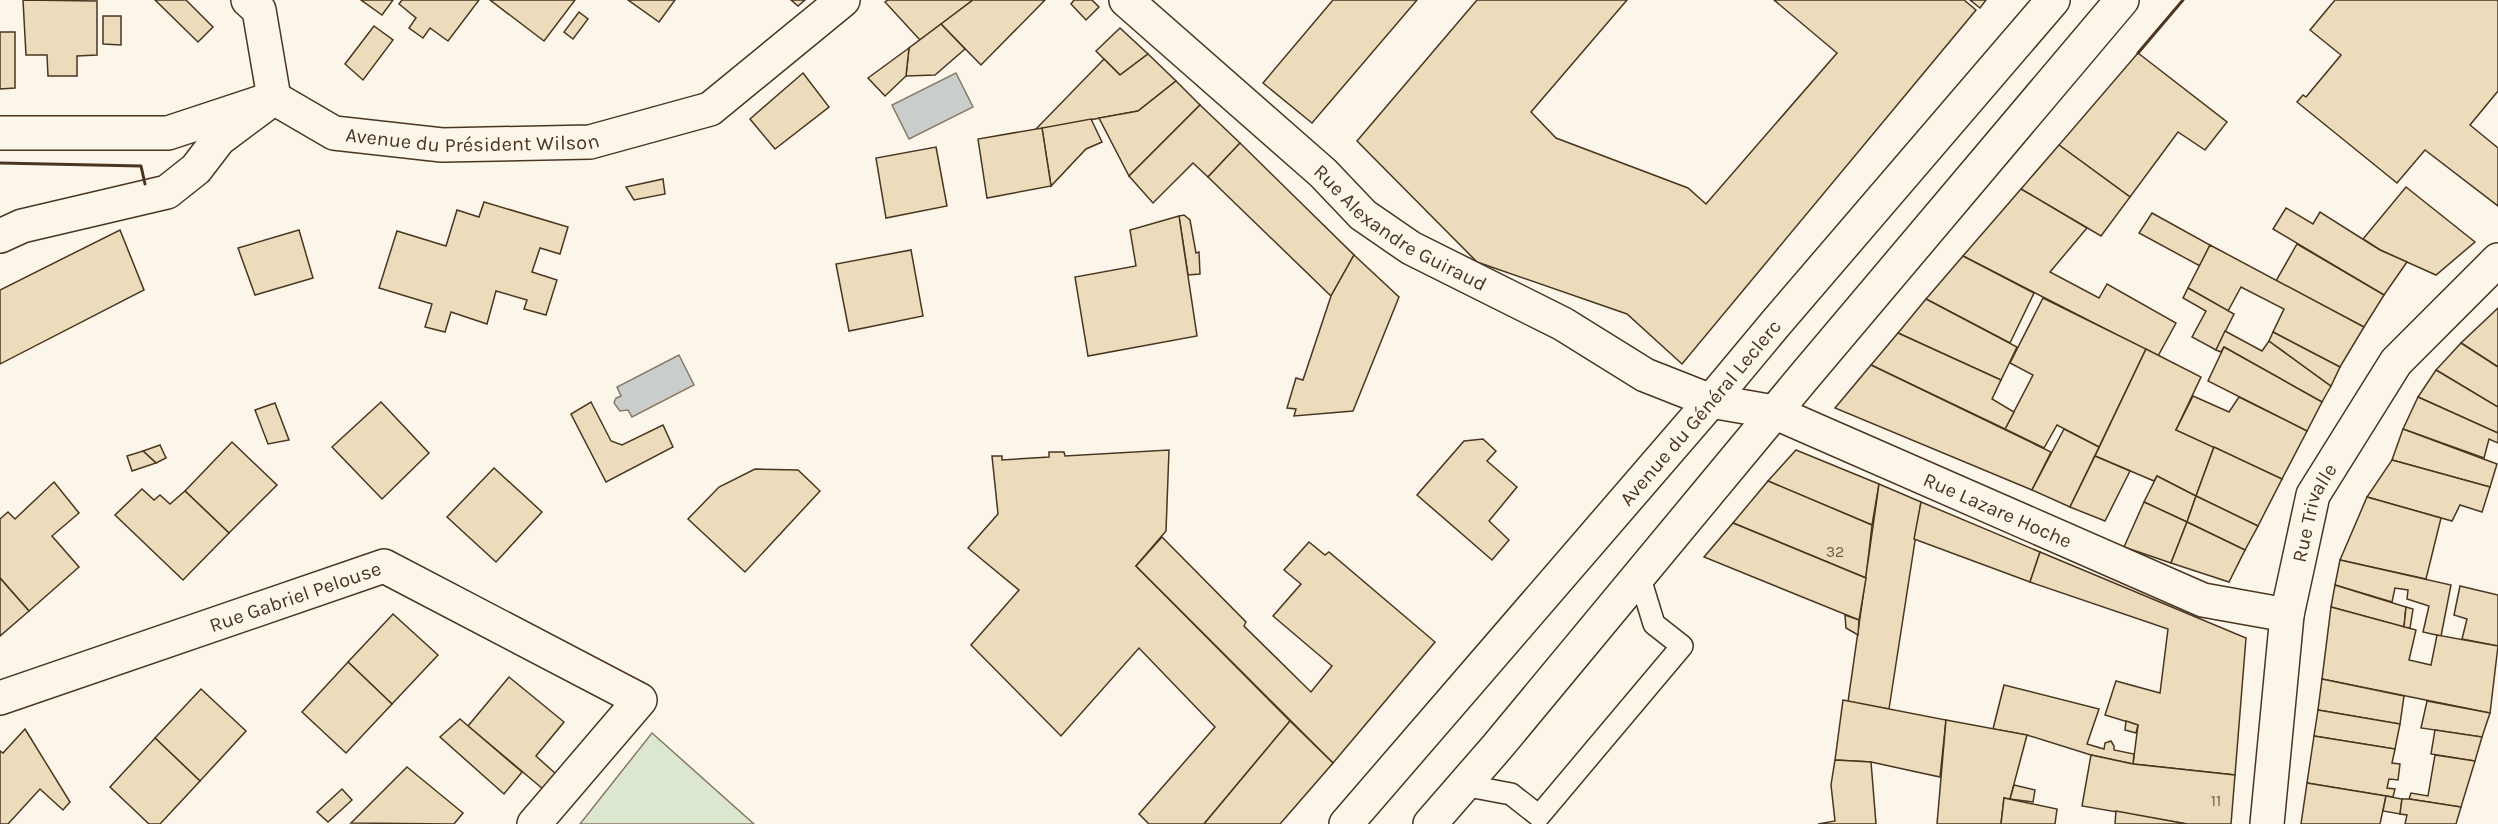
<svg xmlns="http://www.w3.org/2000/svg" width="2498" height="824" font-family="Karla,sans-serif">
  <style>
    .green { fill: #dce7d0; stroke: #887966; stroke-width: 1.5 }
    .water { fill: #c9cecd; stroke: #887966; stroke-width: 1.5 }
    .building { fill: #ecdcbc; stroke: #4a3520; stroke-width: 1.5 }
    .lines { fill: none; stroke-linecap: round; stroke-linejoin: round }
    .lane-casing { stroke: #4a3520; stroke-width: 24 }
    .street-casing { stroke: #4a3520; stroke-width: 36 }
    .secondary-casing { stroke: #4a3520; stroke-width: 36 }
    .lane { stroke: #fbf6e9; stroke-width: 21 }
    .street { stroke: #fbf6e9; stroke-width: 33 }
    .secondary { stroke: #fbf6e9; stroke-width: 33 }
    .wall { stroke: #4a3520; stroke-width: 3 }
    .labels { text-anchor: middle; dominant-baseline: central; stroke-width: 4.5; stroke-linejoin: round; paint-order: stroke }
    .number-label { font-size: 16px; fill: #725f47 }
    .street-label { font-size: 20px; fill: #4a3520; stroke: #fbf6e9 }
  </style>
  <rect width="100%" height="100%" fill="#fbf6e9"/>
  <!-- green -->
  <path class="green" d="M652,733l102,91h-174z"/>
  <!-- water -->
  <g class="water">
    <path d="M956,73l17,34 -64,32 -17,-34z"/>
    <path d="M679,355l15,30 -62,32 -4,-7 -8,1 -6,-8 2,-5 5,-2 -4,-9z"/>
  </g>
  <!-- building -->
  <g class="building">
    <path d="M23,0l74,1v54l-20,1v20h-29l-1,-21h-21z"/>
    <path d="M155,0h31l27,27 -15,15z"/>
    <path d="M361,0h32l-11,15z"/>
    <path d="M402,0h77l-31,41 -18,-13 -7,10 -14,-10 7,-10 -17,-14z"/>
    <path d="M490,0h85l-31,41z"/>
    <path d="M628,0h47l-16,22z"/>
    <path d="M791,0h14l-7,6z"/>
    <path d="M888,0h85l-53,40 -35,-38z"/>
    <path d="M973,0h72l-64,65 -40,-41z"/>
    <path d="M1074,0h18l7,7 -13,13 -15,-16z"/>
    <path d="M1333,0h84l-105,123 -49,-40z"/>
    <path d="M1477,0h150l-96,112 25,26 132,50 18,16 131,-151 -63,-53h190l12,10 -294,354 -55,-50 -150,-52 -120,-121z"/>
    <path d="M1970,0h16l-6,8z"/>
    <path d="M2335,0h163v91l-28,34 28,23v58l-73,-56 -28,33 -100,-81 6,-7 3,2 35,-42 -31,-25z"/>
    <path d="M579,12l9,7 -15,20 -9,-7z"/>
    <path d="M103,16h18v29l-18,-1z"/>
    <path d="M941,24l24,25 -30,26 -29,1 3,-28z"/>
    <path d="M374,26l19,14 -30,40 -18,-16z"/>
    <path d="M1120,28l28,26 -28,21 -24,-24z"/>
    <path d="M0,32h15v56l-15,1z"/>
    <path d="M909,48l-3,28 -21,20 -17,-18z"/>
    <path d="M2138,53l89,69 -22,28 -27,-18 -48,65 -71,-52z"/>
    <path d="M1148,54l28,27 -38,30 -103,19 69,-71 16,16z"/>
    <path d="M803,73l26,34 -54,42 -25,-30z"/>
    <path d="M1176,81l24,24 -71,71 -30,-58 39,-7z"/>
    <path d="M1200,105l40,38 -32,34 -15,-14 -40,40 -24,-27z"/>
    <path d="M1091,119l11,23 -16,7 -35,37 -9,-58z"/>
    <path d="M1042,128l9,58 -64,12 -9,-59z"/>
    <path d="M1240,143l114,112 -23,41 -123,-119z"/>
    <path d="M2059,145l71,52 -29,39 -80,-47z"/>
    <path d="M936,147l11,59 -61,12 -10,-60z"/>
    <path d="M663,179l2,15 -31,6 -8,-13z"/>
    <path d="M2406,187l69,55 -39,33 -56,-25 -17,-11z"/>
    <path d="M2021,189l66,39 -37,44 49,26 8,-14 69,39 -18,33 -195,-100z"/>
    <path d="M484,202l84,25 -8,27 -20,-6 -8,24 25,8 -11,35 -22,-6 3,-9 -31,-9 -9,33 -36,-12 -6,20 -20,-5 7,-23 -53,-16 18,-57 49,15 11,-36 22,7z"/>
    <path d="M2286,208l27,16 7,-12 60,38 27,12 -23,33 -111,-66z"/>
    <path d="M2152,213l58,32 -10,21 -61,-33z"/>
    <path d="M1184,215l6,5 6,33 3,-1 1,22 -12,1 -9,-59z"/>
    <path d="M1179,216l18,120 -109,20 -13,-79 61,-11 -6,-36z"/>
    <path d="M120,230l24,60 -144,74v-74z"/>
    <path d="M299,230l14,48 -58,17 -17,-47z"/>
    <path d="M2297,244l87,51 -20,32 -88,-46z"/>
    <path d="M2210,245l154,82 -24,40 -67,-35 11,-23 -43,-22 -13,24 -40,-23z"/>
    <path d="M911,250l12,66 -74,15 -13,-67z"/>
    <path d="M1354,255l45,42 -46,114 -59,5 2,-7 -9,-1 9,-30 7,2 28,-84z"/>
    <path d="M1963,256l71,37 -24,50 -84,-44z"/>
    <path d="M2188,288l46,26 -18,36 -24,-13 14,-26 -23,-13z"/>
    <path d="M2043,298l103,51 -47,98 -42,-22 -13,23 -39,-19 28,-54 -23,-12z"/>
    <path d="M1926,299l91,48 -16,33 -103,-47z"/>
    <path d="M2498,308v59l-37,-24z"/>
    <path d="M2225,331l37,20 7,-10 62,45 -9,16 -98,-55 -3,5 -5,-2z"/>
    <path d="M2273,332l67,35 -9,19 -62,-45z"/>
    <path d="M1898,333l103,47 -9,19 22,13 -9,17 -134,-64z"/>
    <path d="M2461,343l37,24v40l-62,-37z"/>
    <path d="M2224,347l98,55 -15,29 -99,-50z"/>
    <path d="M2146,349l55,28 -25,53 38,17 -18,49 -39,-20 -3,5 -59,-25z"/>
    <path d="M1871,365l180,87 -19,38 -197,-82z"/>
    <path d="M2436,370l62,37v26l-80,-36z"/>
    <path d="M2193,396l36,16 10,-15 68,34 -25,48 -106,-49z"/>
    <path d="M2418,397l80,36v10l-9,-4 -5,19 -81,-29z"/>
    <path d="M381,402l48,51 -47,46 -50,-52z"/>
    <path d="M591,402l20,39 11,4 41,-20 10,22 -67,35 -35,-68z"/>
    <path d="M275,403l14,37 -21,4 -13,-34z"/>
    <path d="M2064,429l35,18 -29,60 -38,-17z"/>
    <path d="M2403,429l94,35 -7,23 -98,-27z"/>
    <path d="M1483,439l13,12 -9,10 30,26 -28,34 20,19 -17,20 -75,-65 47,-54z"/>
    <path d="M232,442l45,43 -48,48 -44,-42z"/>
    <path d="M160,445l6,13 -10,5 -13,-12z"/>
    <path d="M2214,447l68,32 -24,47 -62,-30z"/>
    <path d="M1169,450l-3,81 -30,35 154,155 -86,103h-55l-10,-10 76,-87 -76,-79 -78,88 -90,-91 48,-55 -51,-42 30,-34 -6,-58h10v4l47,-3v-5h15l1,4z"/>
    <path d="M1796,450l83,34 -7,41 -104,-44z"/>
    <path d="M143,451l13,12 -24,8 -5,-15z"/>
    <path d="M2095,456l35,15 -25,50 -35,-14z"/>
    <path d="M2392,460l98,27 -8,25 -22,-7 -8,16 -85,-24z"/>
    <path d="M494,468l48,44 -46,50 -49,-45z"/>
    <path d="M755,469l43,1 22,21 -75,81 -57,-53 31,-32z"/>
    <path d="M2157,476l39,20 -9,26 -43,-20z"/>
    <path d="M1768,481l104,44 -6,53 -133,-55z"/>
    <path d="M54,482l25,31 -27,23 27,31 -50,44 -29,-33v-59l8,-7 7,7z"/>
    <path d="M1879,484l42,18 -32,207 -41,-7z"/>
    <path d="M142,489l12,11 6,-5 10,9 15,-13 44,42 -46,47 -68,-65z"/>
    <path d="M2196,496l62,30 -13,24 -58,-28z"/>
    <path d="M2367,497l74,21 -15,61 -86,-19z"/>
    <path d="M1921,502l119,50 -10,30 -116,-43z"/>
    <path d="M2144,502l43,20 -16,41 -47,-16z"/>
    <path d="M2187,522l58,28 -16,32 -58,-19z"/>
    <path d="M1733,523l133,55 -7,42 -155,-63z"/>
    <path d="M1162,537l84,85 -2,4 67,66 21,-26 -59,-50 28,-32 -17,-14 25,-28 16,13 4,-3 106,90 -102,121 -197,-197z"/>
    <path d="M2040,552l206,86 -11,137 -102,-11 5,-39 -33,-10 11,-34 44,12 8,-64 -138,-47z"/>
    <path d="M2340,560l111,25 -10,51 -18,-4 6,-26 -22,-7 1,-9 -13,-2 -3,14 -57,-17z"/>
    <path d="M0,578l29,33 -29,25z"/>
    <path d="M2335,585l71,22 -2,20 -73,-20z"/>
    <path d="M2460,586l38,9v51l-36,-7 5,-20 -13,-4z"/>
    <path d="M2331,607l85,23 -7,30 22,5 6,-30 61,11 -8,67 -168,-34z"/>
    <path d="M2406,607l7,2 -3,19 -6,-1z"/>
    <path d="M393,614l45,41 -46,49 -44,-42z"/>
    <path d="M1845,615l14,5 -1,15 -12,-7z"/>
    <path d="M348,662l44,42 -46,49 -44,-41z"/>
    <path d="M509,677l55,45 -28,34 20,18 -13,15 -75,-63z"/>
    <path d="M2322,679l82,17 -4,28 -82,-14z"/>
    <path d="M2004,685l95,24 -12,35 17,5 1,-6 6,-2 3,5v4l20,4 -1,10 -42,-9 -64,-20 -34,-6z"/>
    <path d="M201,689l45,42 -46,50 -45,-43z"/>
    <path d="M1843,700l103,20 -6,57 -69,-15 -36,-2z"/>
    <path d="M2427,701l63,12 -8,24 -61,-9z"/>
    <path d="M2318,710l82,14 -5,25 -81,-13z"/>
    <path d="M460,719l62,53 -18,22 -64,-57z"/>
    <path d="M1946,720l81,15 -17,64 -6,-1 -3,26h-64z"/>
    <path d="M1290,721l43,42 -53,61h-76z"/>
    <path d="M2126,721l12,4 -2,8 -11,-3z"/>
    <path d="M25,729l45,73 -7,8 -23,-21 -32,35h-8v-73l3,2z"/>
    <path d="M2435,730l47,7 -7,24 -44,-7z"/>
    <path d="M2314,736l81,13 -3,14 8,1 -2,16 -9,-1 -2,9 8,1 -2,8 -86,-14z"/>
    <path d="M155,738l45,43 -40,43h-11l-39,-37z"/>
    <path d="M2091,755l42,9 102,11 -4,49h-44l-105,-18z"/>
    <path d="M2435,755l40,6 -14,46 -52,-8 2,-6 17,3z"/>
    <path d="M1835,760l36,2 5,62h-58l17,-3 -4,-36z"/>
    <path d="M407,767l56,46 -9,11 -103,-1z"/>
    <path d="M2307,783l79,13 -6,28h-79z"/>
    <path d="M2014,785l21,5 -2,12 -23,-3z"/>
    <path d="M342,789l10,11 -24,22 -11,-10z"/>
    <path d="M2386,796l16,3 -2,15 -17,-3z"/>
    <path d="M2004,798l53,11 -2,15h-54z"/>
    <path d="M2402,799h7l52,8 -5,17h-51l2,-9 -7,-1z"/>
    <path d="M2116,811l71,13h-72z"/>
  </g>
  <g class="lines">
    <defs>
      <path id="lane" d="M1463,785l48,9 28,22 143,-170 -28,-22 -15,-49"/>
      <g id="street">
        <path id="s1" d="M1126,0l197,173 40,42 48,33 152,76 82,51 66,26 63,11 429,188 84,15"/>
        <path id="s2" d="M0,133h168l106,-35 60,35 108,12 148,-3 120,-33 133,-109"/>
        <path d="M0,236l22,-10 145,-34 29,-23 23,-30 55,-41 -15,-88 -11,-10"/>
        <path id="s3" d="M0,698l384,-132 256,134 -106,124"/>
        <path id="s4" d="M2267,824l20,-209 26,-120 83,-133 102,-102"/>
      </g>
      <g id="secondary">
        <path id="s5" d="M1346,824l365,-423 65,-78 277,-323"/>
        <path d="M1430,824l67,-77 306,-369 319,-378"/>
      </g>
    </defs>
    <!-- lane casing -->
    <use href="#lane" class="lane-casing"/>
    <!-- street casing -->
    <use href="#street" class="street-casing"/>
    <!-- secondary casing -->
    <use href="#secondary" class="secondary-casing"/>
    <!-- lane -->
    <use href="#lane" class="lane"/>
    <!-- street -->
    <use href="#street" class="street"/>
    <!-- secondary -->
    <use href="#secondary" class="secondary"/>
    <!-- wall -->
    <g class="wall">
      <path d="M2138,53l45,-53"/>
      <path d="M0,163l141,3 4,18"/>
    </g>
  </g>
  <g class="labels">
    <!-- number labels -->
    <g class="number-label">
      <text x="1835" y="551">32</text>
      <text x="2216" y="800">11</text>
    </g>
    <!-- street labels -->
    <g class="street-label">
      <text stroke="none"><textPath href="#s2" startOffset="488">Avenue du Président Wilson</textPath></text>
      <text stroke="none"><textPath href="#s1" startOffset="358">Rue Alexandre Guiraud</textPath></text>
      <text stroke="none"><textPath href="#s5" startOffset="543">Avenue du Général Leclerc</textPath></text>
      <text stroke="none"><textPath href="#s1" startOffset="1024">Rue Lazare Hoche</textPath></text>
      <text stroke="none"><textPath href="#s4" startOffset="316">Rue Trivalle</textPath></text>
      <text stroke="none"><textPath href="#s3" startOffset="312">Rue Gabriel Pelouse</textPath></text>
    </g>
  </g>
</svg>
